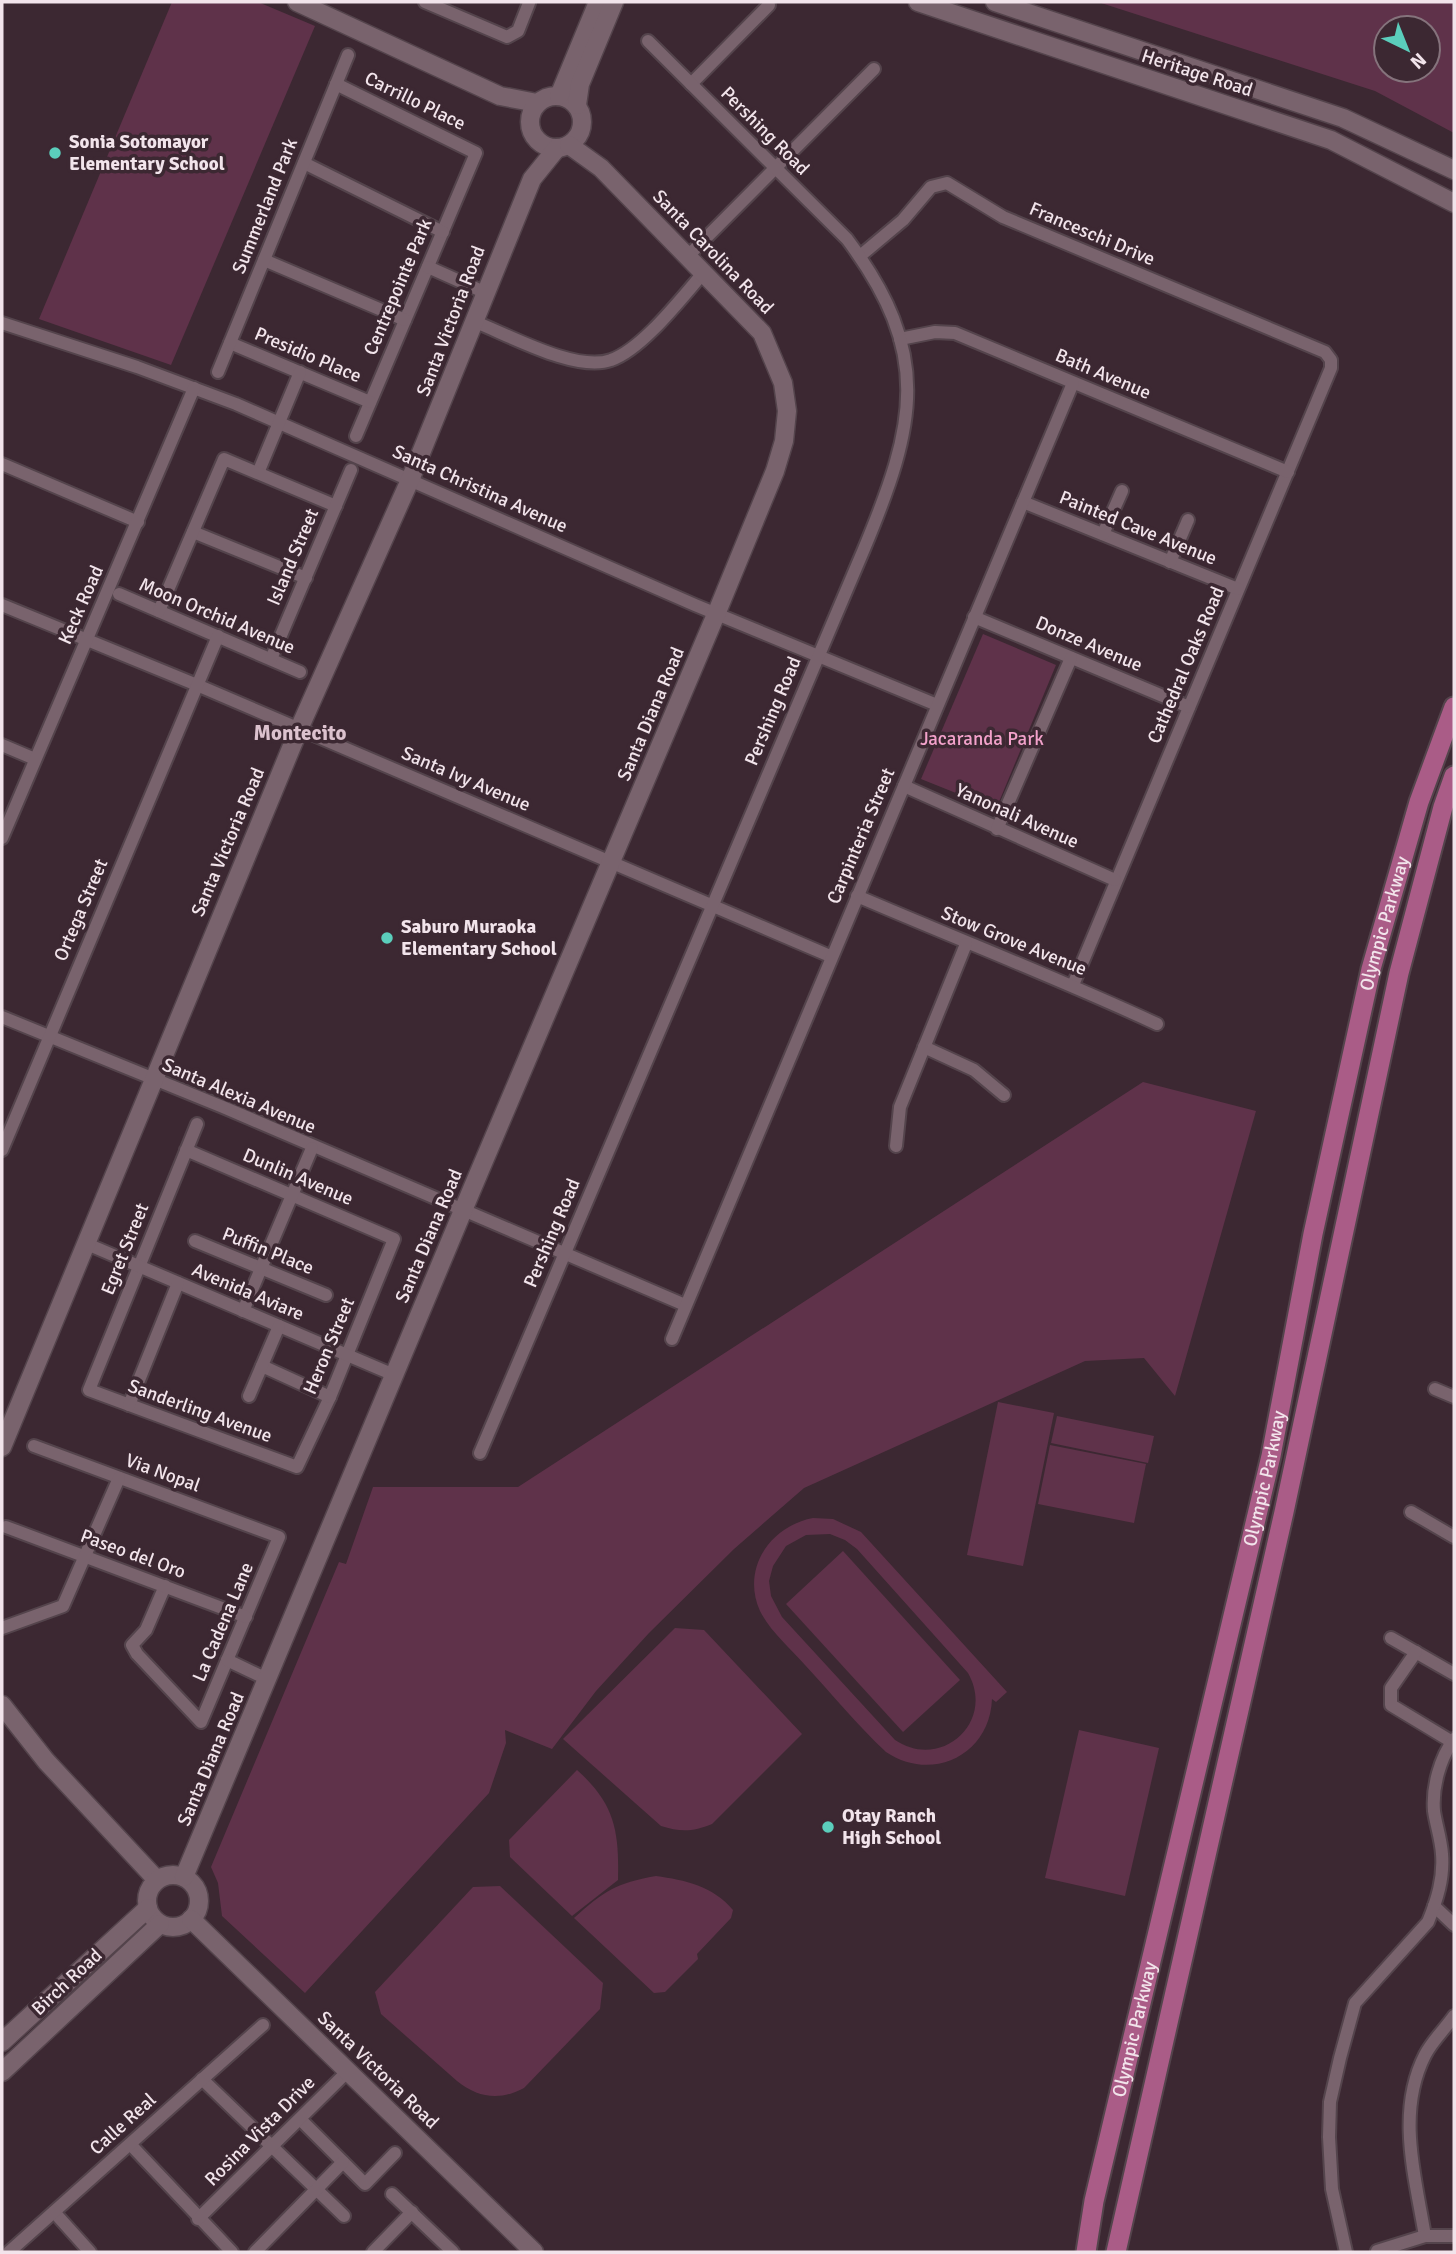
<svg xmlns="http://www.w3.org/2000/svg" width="1456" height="2254" font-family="Signika,sans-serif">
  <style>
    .green { fill: #5f324a; fill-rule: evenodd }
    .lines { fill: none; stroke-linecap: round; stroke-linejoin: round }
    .street-casing { stroke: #54444c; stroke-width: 16 }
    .secondary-casing { stroke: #54444c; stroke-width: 21 }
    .primary-casing { stroke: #54444c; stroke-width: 23 }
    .street { stroke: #79636d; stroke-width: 12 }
    .secondary { stroke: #79636d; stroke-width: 18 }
    .primary { stroke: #aa5c87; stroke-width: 19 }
    .poi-dot { fill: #5bcebc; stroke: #3c2832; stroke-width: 2.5 }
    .labels { text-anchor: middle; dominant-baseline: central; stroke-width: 7; stroke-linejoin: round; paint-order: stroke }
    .street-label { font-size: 19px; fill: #f2e4eb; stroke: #3c2832 }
    .poi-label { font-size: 19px; font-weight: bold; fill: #f2e4eb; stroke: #3c2832; text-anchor: start }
    .park-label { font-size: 19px; fill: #f3a2cb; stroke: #3c2832 }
    .neighbourhood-label { font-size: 21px; font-weight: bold; fill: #dcc2ce; stroke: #3c2832 }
  </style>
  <rect width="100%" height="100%" fill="#3c2832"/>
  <!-- green -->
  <g class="green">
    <path d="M172,2h86l57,24 -144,339 -132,-46z"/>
    <path d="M1098,2h356v131l-79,-42zM1386,28h42v42h-42z"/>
    <path d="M983,634l73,31 -60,144 -75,-30z"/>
    <path d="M1143,1082l113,29 -81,285 -31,-38 -59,3 -281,127 -70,61 -85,84 -53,58 -44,58 -47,-19 1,13 -17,50 -184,200 -83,-77 -4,-33 -7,-16 128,-305 7,2 27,-77h145z"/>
    <path d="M998,1402l56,11 -31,153 -56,-11z"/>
    <path d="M1057,1416l97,20 -6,27 -97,-20z"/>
    <path d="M1050,1445l96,19 -12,59 -96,-19z"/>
    <path d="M813,1518l20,1 28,13 146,160 -11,10 -4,-3c-2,56 -60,84 -106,53 -29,-27 -54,-58 -81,-87 -15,-17 -35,-34 -45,-54 -19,-42 10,-85 53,-93zM830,1534l15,6 12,9 111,124c28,49 -27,98 -73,67l-113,-123 -11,-21 -2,-15 4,-15 13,-20 20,-11z"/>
    <path d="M843,1551l117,129 -57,52 -117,-128z"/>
    <path d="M675,1628l29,2 98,104 -90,90c-19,8 -32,8 -51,2l-98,-87z"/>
    <path d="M1079,1730l80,18 -34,148 -80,-18z"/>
    <path d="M577,1770c38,34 42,61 41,110l-46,36 -62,-59 -1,-17z"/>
    <path d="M656,1876c29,4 57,10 77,34l-2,8 -34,36 1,5 -33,33 -11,1 -80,-75c30,-27 42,-35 82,-42z"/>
    <path d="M500,1886l103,97 -3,26 -76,79c-24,13 -46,10 -67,-7l-76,-67 -6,-22 98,-105z"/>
  </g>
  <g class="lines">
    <defs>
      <g id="street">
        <path d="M425,2l82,35 11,-6 11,-28"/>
        <path d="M336,84l140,69 -120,283"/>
        <path d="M691,84l78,-79"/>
        <path d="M304,163l139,69"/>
        <path d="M689,255l185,-186"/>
        <path d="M860,256l43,-36 28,-33 16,-4 56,34 322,135 6,8v8l-258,617"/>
        <path d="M264,260l141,60"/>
        <path d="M428,267l56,25"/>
        <path d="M473,321c34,13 103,52 138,39 32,-11 72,-64 94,-89"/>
        <path d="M2,323l135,44 99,37 459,201 242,100"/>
        <path d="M900,339l35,-7 20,1 333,139"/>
        <path d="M230,343l140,59"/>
        <path d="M218,372l130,-317"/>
        <path d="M2,464l136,58"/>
        <path d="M258,473l42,-101"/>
        <path d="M1023,502l215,87"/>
        <path d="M193,532l113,46"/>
        <path d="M1103,534l19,-43"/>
        <path d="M1170,562l18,-42"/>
        <path d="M119,594l181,78"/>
        <path d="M2,605l195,80 633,271"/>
        <path d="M159,611l65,-152 112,47"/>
        <path d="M974,617l215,90"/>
        <path d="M271,659l80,-189"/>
        <path d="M2,745l33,14"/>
        <path d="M904,786l211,94"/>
        <path d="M997,829l74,-171"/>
        <path d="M2,838l192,-450"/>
        <path d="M857,896c100,43 201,82 300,128"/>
        <path d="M2,1017l221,90 462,198"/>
        <path d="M924,1047l50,23 30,25"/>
        <path d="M896,1146l4,-39 66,-163"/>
        <path d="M2,1150l216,-514"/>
        <path d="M186,1150l208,89 -64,158 -33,70 -208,-77 108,-266"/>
        <path d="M195,1241l131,54"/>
        <path d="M87,1244l307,131"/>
        <path d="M243,1311l69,-163"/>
        <path d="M672,1339l401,-956"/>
        <path d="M262,1366l68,31"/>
        <path d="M1435,1389l19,8"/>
        <path d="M249,1396l30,-70"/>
        <path d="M129,1405l49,-122"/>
        <path d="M34,1446l245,91 -78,185 -64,-68 -5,-9 14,-15 19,-44"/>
        <path d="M480,1453l384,-904c52,-125 69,-195 -17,-310l-199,-198"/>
        <path d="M1411,1512l43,25"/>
        <path d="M6,1527l240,90"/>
        <path d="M2,1628l61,-22 56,-128"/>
        <path d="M1391,1638l63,36"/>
        <path d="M1416,1652l-25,36v17l63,38"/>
        <path d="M227,1660l40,19"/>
        <path d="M1434,1906l20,19"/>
        <path d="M202,2079l142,137"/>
        <path d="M300,2119l65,65 30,-31"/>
        <path d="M130,2144l102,108"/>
        <path d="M392,2194l61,58"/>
        <path d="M54,2212l36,40"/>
        <path d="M198,2219l151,-149"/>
        <path d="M1425,2236c-10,-60 -29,-124 0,-181 7,-14 20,-26 29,-39"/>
        <path d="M1377,2251l48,-15h29"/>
        <path d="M9,2252l254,-227"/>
        <path d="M255,2252l88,-90"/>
        <path d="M373,2252l39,-40"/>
        <path d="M1346,2252l-14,-63 -3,-52 1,-35 10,-44 15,-55 73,-81c9,-22 16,-44 14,-68 -1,-15 -6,-29 -8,-43 -2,-24 6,-53 20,-72"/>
      </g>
      <g id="secondary">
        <path d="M297,2l203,94 37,7"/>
        <path d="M918,2l413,138 123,63"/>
        <path d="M995,2l348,116 111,52"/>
        <circle cx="556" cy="122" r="26"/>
        <path d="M559,96l39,-94"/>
        <path d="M577,105l3,-21 34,-82"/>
        <path d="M2,1447l297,-718 111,-249 122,-301 25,-31"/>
        <path d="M2,1705l44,56 111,119"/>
        <circle cx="173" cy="1901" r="26"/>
        <path d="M184,1877l288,-688 245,-577 58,-141 9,-30 3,-30 -4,-28 -21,-50 -161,-165 -32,-23"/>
        <path d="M191,1919l343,333"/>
        <path d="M2,2042l146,-134"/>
        <path d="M2,2072l158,-148"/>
      </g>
      <g id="primary">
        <path id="s1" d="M1086,2252l8,-51 34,-143 143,-602 42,-222 58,-265 48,-167 35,-95"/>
        <path d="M1116,2252l168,-740 115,-539 44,-166 11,-31"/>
      </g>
    </defs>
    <!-- street casing -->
    <use href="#street" class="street-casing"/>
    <!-- secondary casing -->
    <use href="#secondary" class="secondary-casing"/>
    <!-- primary casing -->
    <use href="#primary" class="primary-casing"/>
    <!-- street -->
    <use href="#street" class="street"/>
    <!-- secondary -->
    <use href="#secondary" class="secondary"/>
    <!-- primary -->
    <use href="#primary" class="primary"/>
  </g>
  <!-- markers -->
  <g class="poi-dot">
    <circle cx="55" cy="153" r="7"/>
    <circle cx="387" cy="938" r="7"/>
    <circle cx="828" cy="1827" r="7"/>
  </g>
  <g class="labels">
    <!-- street labels -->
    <g class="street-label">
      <text transform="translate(1197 73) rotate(18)">Heritage Road</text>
      <text transform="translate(415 101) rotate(26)">Carrillo Place</text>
      <text transform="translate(765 131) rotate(45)">Pershing Road</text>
      <text transform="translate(265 206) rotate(-68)">Summerland Park</text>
      <text transform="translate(1092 234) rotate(23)">Franceschi Drive</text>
      <text transform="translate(713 252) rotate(46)">Santa Carolina Road</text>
      <text transform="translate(398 287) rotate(-67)">Centrepointe Park</text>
      <text transform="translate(451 321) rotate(-69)">Santa Victoria Road</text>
      <text transform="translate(308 355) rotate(23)">Presidio Place</text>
      <text transform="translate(1103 374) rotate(23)">Bath Avenue</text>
      <text transform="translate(480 489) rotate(24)">Santa Christina Avenue</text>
      <text transform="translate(1138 528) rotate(22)">Painted Cave Avenue</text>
      <text transform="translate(293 557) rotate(-67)">Island Street</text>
      <text transform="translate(81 605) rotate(-66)">Keck Road</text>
      <text transform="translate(217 616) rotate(23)">Moon Orchid Avenue</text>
      <text transform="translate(1089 644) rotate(23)">Donze Avenue</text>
      <text transform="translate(1186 665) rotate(-67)">Cathedral Oaks Road</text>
      <text transform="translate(773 711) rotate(-67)">Pershing Road</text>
      <text transform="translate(651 714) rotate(-67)">Santa Diana Road</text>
      <text transform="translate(466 779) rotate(23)">Santa Ivy Avenue</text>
      <text transform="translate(1017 816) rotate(24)">Yanonali Avenue</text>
      <text transform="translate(861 836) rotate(-67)">Carpinteria Street</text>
      <text transform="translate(228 842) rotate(-67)">Santa Victoria Road</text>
      <text transform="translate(81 910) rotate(-67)">Ortega Street</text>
      <text stroke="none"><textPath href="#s1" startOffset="1362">Olympic Parkway</textPath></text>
      <text transform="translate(1014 941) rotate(22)">Stow Grove Avenue</text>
      <text transform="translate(239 1096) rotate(23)">Santa Alexia Avenue</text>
      <text transform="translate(298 1177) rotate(23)">Dunlin Avenue</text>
      <text transform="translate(552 1233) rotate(-67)">Pershing Road</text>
      <text transform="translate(429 1236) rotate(-67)">Santa Diana Road</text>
      <text transform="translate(125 1249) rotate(-68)">Egret Street</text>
      <text transform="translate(268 1251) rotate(22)">Puffin Place</text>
      <text transform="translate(248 1292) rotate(23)">Avenida Aviare</text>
      <text transform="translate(329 1346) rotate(-67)">Heron Street</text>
      <text transform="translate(200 1411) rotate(20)">Sanderling Avenue</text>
      <text transform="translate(163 1473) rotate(20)">Via Nopal</text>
      <text stroke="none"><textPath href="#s1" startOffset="794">Olympic Parkway</textPath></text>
      <text transform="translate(133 1554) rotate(20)">Paseo del Oro</text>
      <text transform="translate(223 1622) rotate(-67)">La Cadena Lane</text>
      <text transform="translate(211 1759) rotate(-67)">Santa Diana Road</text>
      <text transform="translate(67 1982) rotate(-43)">Birch Road</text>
      <text stroke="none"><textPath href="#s1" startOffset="228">Olympic Parkway</textPath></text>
      <text transform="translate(378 2070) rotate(44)">Santa Victoria Road</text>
      <text transform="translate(123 2124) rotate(-42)">Calle Real</text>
      <text transform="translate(260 2131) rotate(-45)">Rosina Vista Drive</text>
    </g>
    <!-- poi labels -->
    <g class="poi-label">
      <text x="69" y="142">Sonia Sotomayor<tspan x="69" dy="22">Elementary School</tspan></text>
      <text x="401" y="927">Saburo Muraoka<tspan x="401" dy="22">Elementary School</tspan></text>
      <text x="842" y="1816">Otay Ranch<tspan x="842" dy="22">High School</tspan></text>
    </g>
    <!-- park labels -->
    <g class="park-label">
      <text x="982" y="739">Jacaranda Park</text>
    </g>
    <!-- neighbourhood labels -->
    <g class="neighbourhood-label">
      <text x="300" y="733">Montecito</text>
    </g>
  </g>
  <!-- border -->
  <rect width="1456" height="2254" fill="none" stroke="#f2e4eb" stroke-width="7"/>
  <!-- north arrow -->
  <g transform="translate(1407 49) rotate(137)"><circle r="33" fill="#3c2832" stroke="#85737c" stroke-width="2"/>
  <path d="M0-5L12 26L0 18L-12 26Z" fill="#5bcebc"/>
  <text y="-10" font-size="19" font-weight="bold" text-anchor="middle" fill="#f2e4eb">N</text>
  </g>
</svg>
